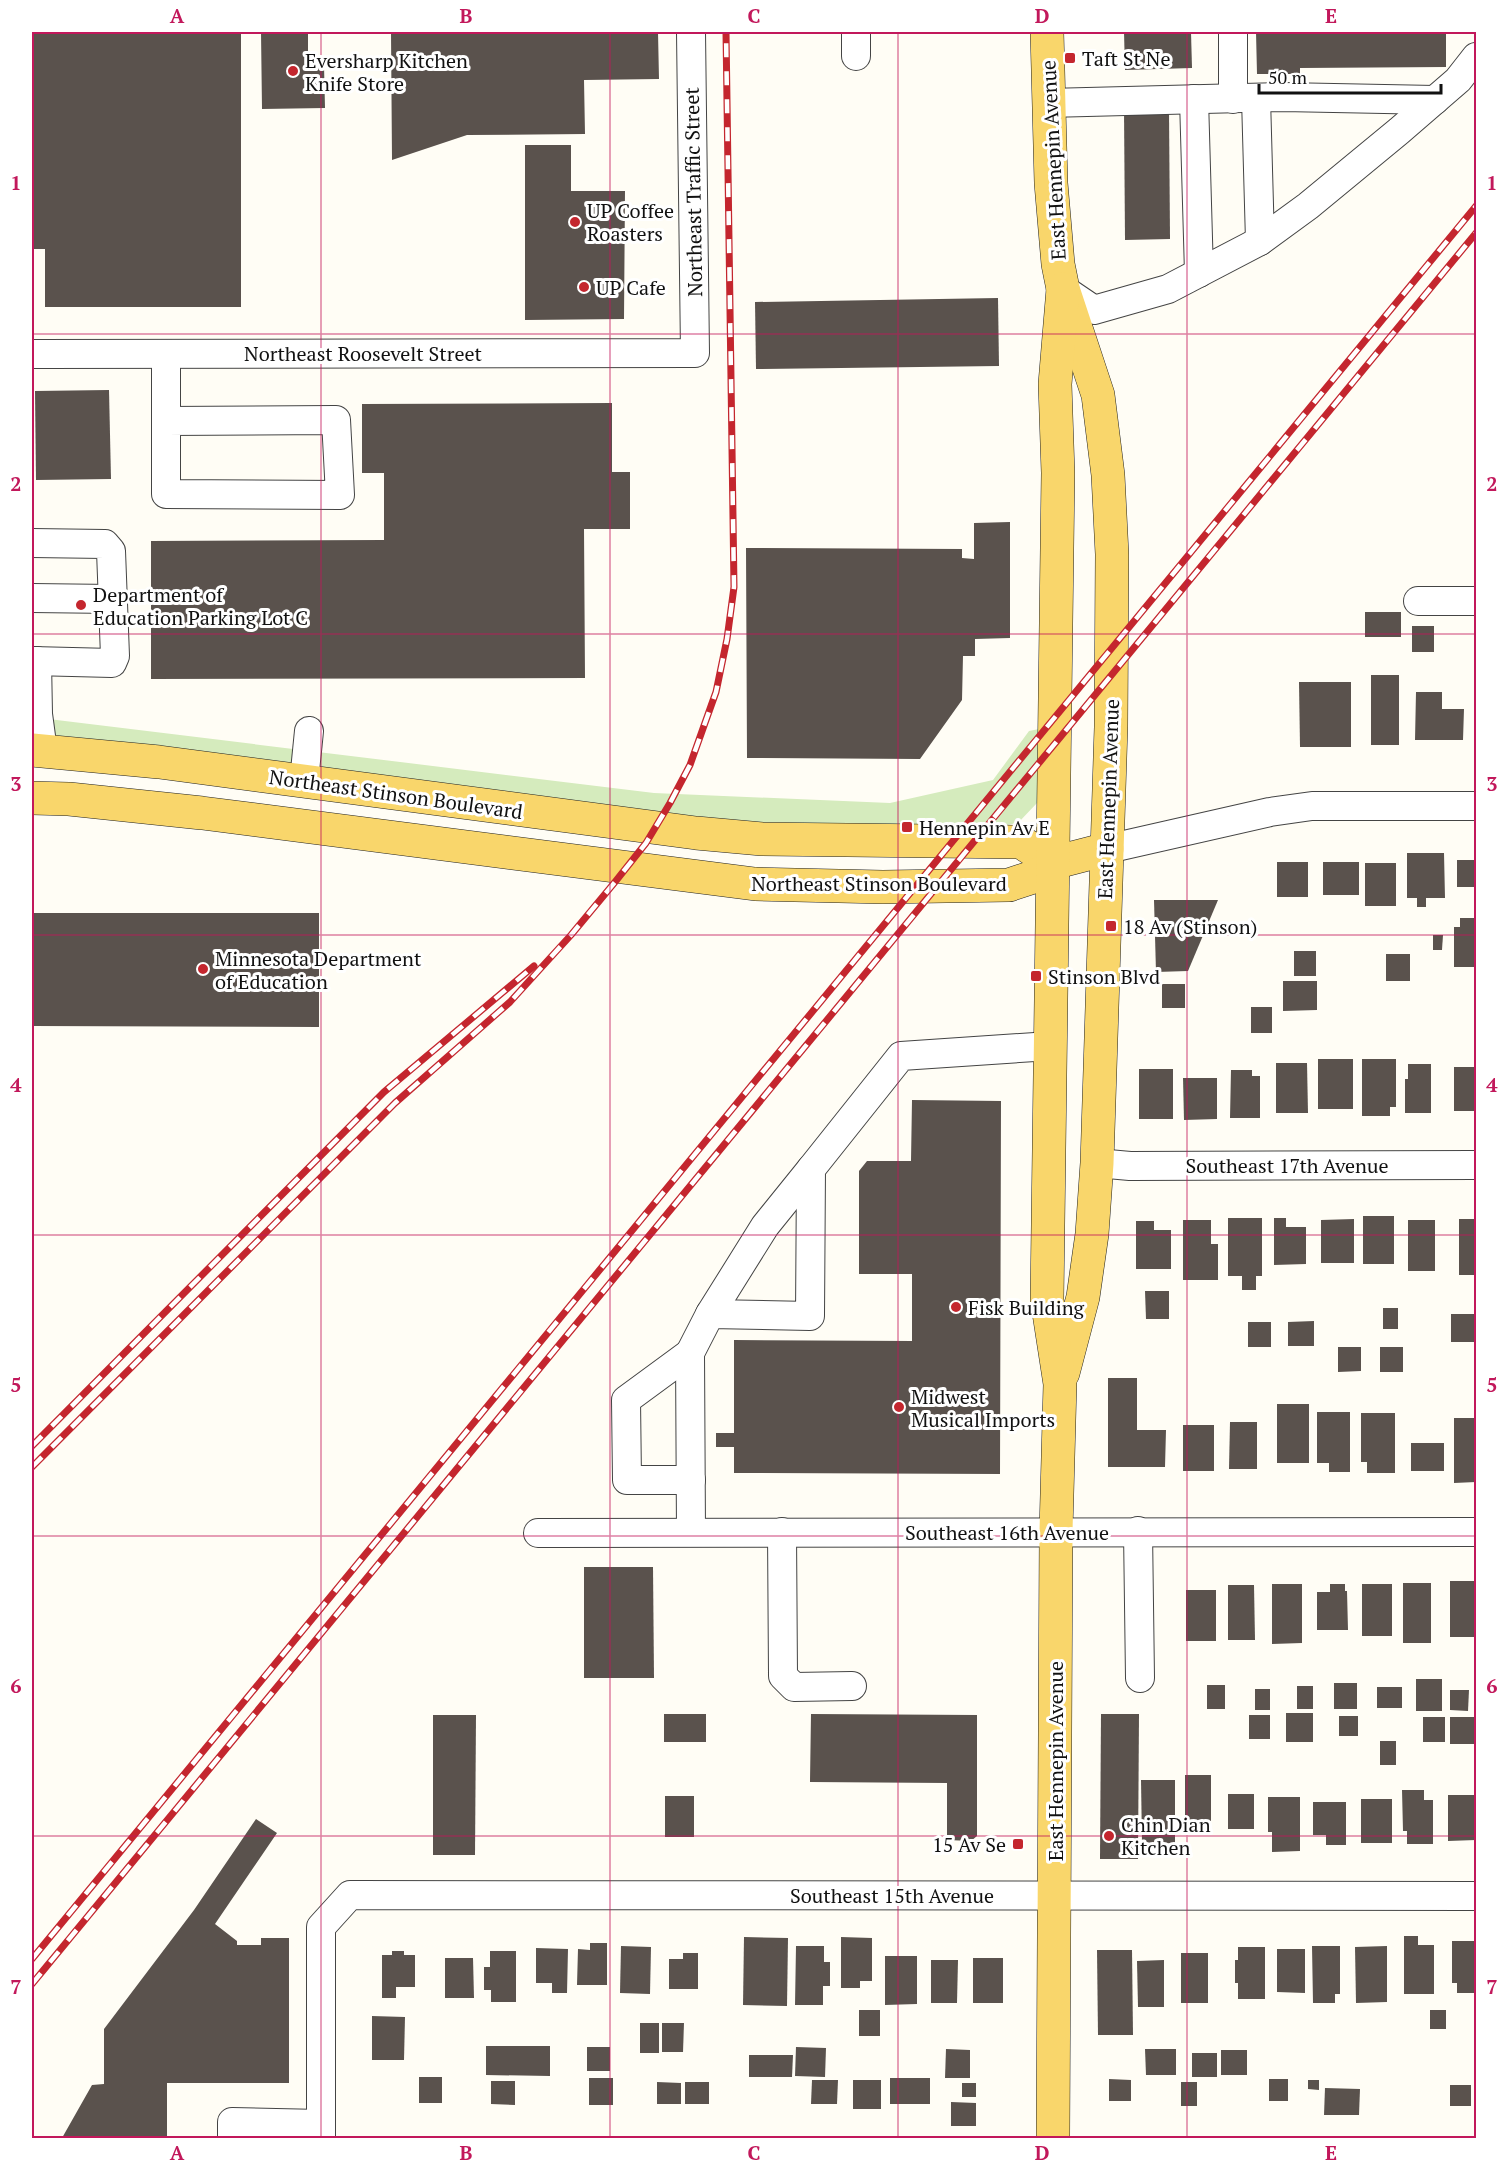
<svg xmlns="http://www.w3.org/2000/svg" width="1508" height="2170" font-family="'PT Serif',serif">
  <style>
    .green { fill: #d5ebbd }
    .building { fill: #5a524d }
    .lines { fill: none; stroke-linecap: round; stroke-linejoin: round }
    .minor-casing { stroke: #444; stroke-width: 30 }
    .major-casing { stroke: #222; stroke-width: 34 }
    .minor { stroke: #fff; stroke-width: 28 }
    .major { stroke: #f9d66b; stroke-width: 33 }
    .rail-casing { stroke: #c4262e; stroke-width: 7 }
    .rail { stroke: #fff; stroke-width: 4.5; stroke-dasharray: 14; stroke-linecap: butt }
    .grid { fill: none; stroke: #c2185b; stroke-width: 1.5; stroke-opacity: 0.55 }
    .poi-dot { fill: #c4262e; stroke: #fff; stroke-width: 2 }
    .labels { text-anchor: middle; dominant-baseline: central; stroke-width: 6; stroke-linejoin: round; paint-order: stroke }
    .poi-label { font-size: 20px; fill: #111; stroke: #fff; text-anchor: start }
    .street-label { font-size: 20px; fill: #111; stroke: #fff }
    .neatline { fill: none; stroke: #c2185b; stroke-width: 2 }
    .grid-label { font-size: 20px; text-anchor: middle; font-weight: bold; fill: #c2185b }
  </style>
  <rect width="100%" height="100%" fill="#fffdf5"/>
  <!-- green -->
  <path class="green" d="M32,717l622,76 236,10 103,-23 36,-49 10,-2 -2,74 -19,20 -17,3 -212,-2 -68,-4 -580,-75 -109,-12z"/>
  <!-- building -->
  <g class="building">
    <path d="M32,32h209v275h-196v-58h-13z"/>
    <path d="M261,32h47v34l16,-1 1,43 -63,1z"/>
    <path d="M391,32h267l1,47 -75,1 1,54 -118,1 -75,25z"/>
    <path d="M1124,32h67l1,36 -67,2z"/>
    <path d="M1256,32h190v35l-146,1v6h-43z"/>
    <path d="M1124,110h45l1,129 -45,1z"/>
    <path d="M525,145h46v46h54l-1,128 -99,1z"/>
    <path d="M998,298l1,68 -243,3 -1,-67z"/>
    <path d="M109,390l2,89 -75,1 -1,-89z"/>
    <path d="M612,403v69h18v57h-46l1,149 -434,1v-138l233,-1v-67h-22v-69z"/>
    <path d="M1010,522v116l-35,1v17h-12l-1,44 -42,59 -173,-1 -1,-210 216,1v9l12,1v-36z"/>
    <rect x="1365" y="612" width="36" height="25"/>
    <rect x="1412" y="626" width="22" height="26"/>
    <rect x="1371" y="675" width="28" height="70"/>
    <path d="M1299,682h52v65h-51z"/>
    <path d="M1416,692h26v17h22l-1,31h-48z"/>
    <path d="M1407,853h37l1,45h-19v9h-9v-9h-10z"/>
    <rect x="1457" y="860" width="19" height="27"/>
    <rect x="1277" y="862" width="31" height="35"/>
    <rect x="1323" y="862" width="36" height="33"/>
    <rect x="1365" y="863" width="31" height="43"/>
    <path d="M1154,900h64l-30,71 -32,1z"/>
    <path d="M32,913h287v114l-287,-1z"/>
    <path d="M1460,918h16v49h-22v-40h6z"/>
    <path d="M1433,935h10l-1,15h-9z"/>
    <rect x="1294" y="951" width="22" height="25"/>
    <rect x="1386" y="954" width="24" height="27"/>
    <path d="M1283,981h34v29l-34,1z"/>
    <rect x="1162" y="984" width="23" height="24"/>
    <rect x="1251" y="1007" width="21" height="26"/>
    <rect x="1318" y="1059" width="35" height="50"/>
    <path d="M1362,1059h34v48h-6v9h-28z"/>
    <path d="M1276,1063h31l1,50h-32z"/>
    <path d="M1408,1064h23v49h-26v-34h3z"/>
    <rect x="1454" y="1067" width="22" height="44"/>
    <rect x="1139" y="1069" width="34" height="50"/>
    <path d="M1231,1070h21v6h8v42h-30z"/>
    <path d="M1183,1078h34v41l-33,1z"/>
    <path d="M912,1100l89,1 -1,373 -266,-1v-26h-18v-14h18v-93l178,1v-67h-53v-103l8,-10h44z"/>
    <rect x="1363" y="1216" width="31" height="48"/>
    <path d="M1228,1218h34v58h-6v14h-14v-14h-14z"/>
    <path d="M1274,1218h12v9h20v37l-32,1z"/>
    <path d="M1354,1219v44h-33v-43z"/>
    <rect x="1459" y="1219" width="17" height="56"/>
    <path d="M1183,1220h28v24h7v36h-35z"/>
    <rect x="1408" y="1220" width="27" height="51"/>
    <path d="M1136,1221h18v9h17v39h-35z"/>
    <path d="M1145,1291h24v28h-23z"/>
    <rect x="1383" y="1308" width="15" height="21"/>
    <rect x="1451" y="1314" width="24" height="28"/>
    <path d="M1314,1321v25h-26v-24z"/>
    <rect x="1248" y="1322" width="23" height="25"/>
    <path d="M1338,1347h23v24l-23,1z"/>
    <rect x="1380" y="1347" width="23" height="25"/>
    <path d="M1108,1378h29v52h29l-1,37h-57z"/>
    <rect x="1277" y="1404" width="32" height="59"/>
    <path d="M1317,1412h33v60h-21v-9h-12z"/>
    <path d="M1361,1413h34v60h-28v-11h-6z"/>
    <path d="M1454,1418h22v64l-22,1z"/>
    <path d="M1230,1422h27v47h-28z"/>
    <rect x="1183" y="1425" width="31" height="46"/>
    <rect x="1411" y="1443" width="33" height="28"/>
    <path d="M584,1567h69l1,111h-70z"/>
    <rect x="1450" y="1581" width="26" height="56"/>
    <rect x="1403" y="1583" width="28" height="60"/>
    <path d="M1272,1584h30v59l-30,1z"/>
    <path d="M1330,1584h15v7h2l1,39h-31v-38h13z"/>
    <rect x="1362" y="1584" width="30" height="52"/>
    <path d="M1228,1585h26l1,55h-27z"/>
    <rect x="1186" y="1590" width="30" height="51"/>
    <rect x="1416" y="1679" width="26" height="32"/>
    <rect x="1334" y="1683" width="23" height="26"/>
    <rect x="1207" y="1685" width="18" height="24"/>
    <rect x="1297" y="1686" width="16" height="23"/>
    <rect x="1377" y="1687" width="25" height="21"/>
    <rect x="1255" y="1689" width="15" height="21"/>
    <path d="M1450,1690h19l-1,21 -18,-1z"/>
    <rect x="1286" y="1713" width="27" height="29"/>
    <rect x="664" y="1714" width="42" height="28"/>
    <path d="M811,1714l166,1v121l-6,5 -24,-1v-57l-137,-1z"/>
    <path d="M1101,1714h38l-1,145h-38z"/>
    <path d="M433,1715h43l-1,140h-42z"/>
    <rect x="1249" y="1715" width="21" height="24"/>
    <rect x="1339" y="1716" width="19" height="20"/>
    <rect x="1423" y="1717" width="22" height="25"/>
    <rect x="1450" y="1717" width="24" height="27"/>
    <rect x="1380" y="1741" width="16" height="24"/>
    <rect x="1185" y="1775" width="26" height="46"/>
    <path d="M1141,1780h34v63l-33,1z"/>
    <path d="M1402,1790h22v10h9v44h-26v-13h-4z"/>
    <rect x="1228" y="1794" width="26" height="35"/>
    <path d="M1448,1795h28v45l-28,1z"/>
    <rect x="665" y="1796" width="29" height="41"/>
    <path d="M1268,1797h32v54l-28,1v-20h-4z"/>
    <rect x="1361" y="1799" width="31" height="44"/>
    <path d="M1313,1802h33v43h-20v-10h-13z"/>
    <path d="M256,1819l21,14 -62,91 22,17v4h24v-7h28v145h-122v55h-105l30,-53 12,-1v-55l90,-119z"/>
    <path d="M1404,1936h14v9h16v49h-30z"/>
    <path d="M744,1937l44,1 -1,68 -44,-1z"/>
    <path d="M841,1937l31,1v43h-12v7h-19z"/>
    <path d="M1452,1941h24v52h-19v-10h-5z"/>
    <path d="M590,1943h17v42h-30l1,-36 12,1z"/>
    <path d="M621,1946l30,1 -1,47 -30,-1z"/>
    <path d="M796,1946h28v16h6v24h-7v19h-28z"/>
    <path d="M1312,1946h28v48h-5v9h-22z"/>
    <path d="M1387,1946v56l-31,1 -1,-56z"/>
    <path d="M1238,1947h27v52h-27v-16h-3v-23h3z"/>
    <path d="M536,1948l32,1 -1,44h-15v-10h-16z"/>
    <path d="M1277,1949h28v44l-28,-1z"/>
    <path d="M1097,1950h35l1,85h-35z"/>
    <path d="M392,1951h12v4h11v32h-19v11h-14v-43h10z"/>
    <path d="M490,1951h26v51h-25v-12h-7v-23h6z"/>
    <path d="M683,1953h15v36h-29v-30h14z"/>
    <rect x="1181" y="1953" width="27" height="50"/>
    <path d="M885,1956h32v48l-32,1z"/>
    <path d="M445,1958h28l1,40h-29z"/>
    <rect x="973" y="1958" width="30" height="45"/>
    <path d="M931,1960h27l-1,43h-26z"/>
    <path d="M1164,1960v47h-26l-1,-46z"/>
    <rect x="859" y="2010" width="21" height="26"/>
    <rect x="1430" y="2010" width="16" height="19"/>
    <path d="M372,2016l33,1 -1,43h-32z"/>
    <rect x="640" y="2023" width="19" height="30"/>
    <path d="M662,2023h22l-1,29h-21z"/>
    <path d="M486,2046h64v30l-64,-1z"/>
    <rect x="587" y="2047" width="23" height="24"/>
    <path d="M796,2047l30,1 -1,29 -30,-1z"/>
    <path d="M946,2049l24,1v28h-25z"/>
    <path d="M1145,2049h31v26h-30z"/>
    <rect x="1221" y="2050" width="26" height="25"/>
    <rect x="1192" y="2053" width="25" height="24"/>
    <path d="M749,2055h44l-1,22h-43z"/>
    <rect x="419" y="2077" width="23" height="26"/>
    <rect x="589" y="2078" width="24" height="27"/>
    <rect x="890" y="2078" width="40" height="26"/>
    <path d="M1109,2079l22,1v21h-22z"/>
    <rect x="1269" y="2079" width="19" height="22"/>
    <path d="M812,2080h26l-1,24h-26z"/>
    <rect x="853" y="2080" width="28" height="29"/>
    <path d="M1308,2080h11v10l-11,-1z"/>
    <path d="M491,2081h24v24l-24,-1z"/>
    <path d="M657,2082l24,1v21h-24z"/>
    <rect x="685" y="2082" width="24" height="22"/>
    <rect x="1181" y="2082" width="16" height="24"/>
    <rect x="962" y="2083" width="14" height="14"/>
    <rect x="1450" y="2085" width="21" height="21"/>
    <path d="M1325,2088l35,1 -1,26h-35z"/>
    <path d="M951,2102l25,1v23h-25z"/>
  </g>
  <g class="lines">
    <defs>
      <g id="minor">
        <path d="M856,32v24"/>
        <path d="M1233,32v67"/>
        <path d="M1256,98l4,143"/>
        <path d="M1194,99l5,174"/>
        <path d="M1048,103l235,-6 152,3"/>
        <path d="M1063,289l31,21 74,-21 92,-48 48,-35 91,-75 59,-51 18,-23"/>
        <path d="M32,354l663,-1 -4,-321"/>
        <path d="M166,421l170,-1 4,75 -174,-1v-140"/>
        <path d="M32,543l73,1 6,7 4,105 -3,7 -80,-2"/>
        <path d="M32,598l81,1"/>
        <path d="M1418,601h58"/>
        <path d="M37,661l1,53 5,37"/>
        <path d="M304,781l5,-50"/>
        <path d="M1107,849l163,-37 42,-6h164"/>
        <path d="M1097,1163l33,3 346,-1"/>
        <path d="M710,1314l55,-88 46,-57"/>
        <path d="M690,1353l-64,47 1,80h64"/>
        <path d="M1138,1531l2,147"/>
        <path d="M691,1532l-1,-179 20,-39 100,2 1,-147 90,-113 149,-10"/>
        <path d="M782,1532l1,144 11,11 58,-1"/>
        <path d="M538,1533l938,-1"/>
        <path d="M232,2138v-16l89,2"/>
        <path d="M321,2138v-211l29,-32 1126,1"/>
      </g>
      <g id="major">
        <path d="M1047,32l4,151 7,81 5,25 35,106 10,80 4,79 -1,173 -14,436 -5,71 -9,63 -20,76"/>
        <path d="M32,750l127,12 537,71 66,6 259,3 32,21"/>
        <path d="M32,798l37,1 133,14 553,71 128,3 126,-2 27,-9 17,-13 54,-14"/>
        <path d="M1053,2138l3,-607 4,-147 -13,-84 11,-827 -3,-89 8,-95"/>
      </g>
    </defs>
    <!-- minor casing -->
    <use href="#minor" class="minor-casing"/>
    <!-- major casing -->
    <use href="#major" class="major-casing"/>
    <!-- minor -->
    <use href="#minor" class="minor"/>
    <!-- major -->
    <use href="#major" class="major"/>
    <defs>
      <g id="rail">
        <path d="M32,1446l352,-354 150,-126"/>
        <path d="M32,1467l363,-364 115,-101 61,-67 44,-53 31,-39 24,-40 20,-38 26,-73 11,-53 7,-52 -8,-555"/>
        <path d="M32,1959l1444,-1753"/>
        <path d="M32,1984l1444,-1751"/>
      </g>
    </defs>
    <!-- rail casing -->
    <use href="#rail" class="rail-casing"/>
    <!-- rail -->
    <use href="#rail" class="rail"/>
  </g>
  <!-- grid -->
  <path class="grid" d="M321,32v2106M610,32v2106M898,32v2106M1187,32v2106M32,334h1444M32,634h1444M32,935h1444M32,1235h1444M32,1536h1444M32,1836h1444"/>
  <!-- markers -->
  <g class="poi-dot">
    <rect x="1064" y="52" width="12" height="12" rx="3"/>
    <circle cx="293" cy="71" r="6"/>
    <circle cx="575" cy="222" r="6"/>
    <circle cx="584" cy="287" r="6"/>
    <circle cx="81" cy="605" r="6"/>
    <rect x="901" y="821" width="12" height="12" rx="3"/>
    <rect x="1105" y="920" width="12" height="12" rx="3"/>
    <circle cx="203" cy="969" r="6"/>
    <rect x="1030" y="970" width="12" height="12" rx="3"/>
    <circle cx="956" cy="1307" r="6"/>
    <circle cx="899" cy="1407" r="6"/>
    <circle cx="1109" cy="1836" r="6"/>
    <rect x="1012" y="1838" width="12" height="12" rx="3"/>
  </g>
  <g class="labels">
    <!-- poi labels -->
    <g class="poi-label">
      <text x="1082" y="58">Taft St Ne</text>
      <text x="305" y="60">Eversharp Kitchen<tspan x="305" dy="23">Knife Store</tspan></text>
      <text x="587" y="210">UP Coffee<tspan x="587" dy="23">Roasters</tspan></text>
      <text x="596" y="287">UP Cafe</text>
      <text x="93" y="594">Department of<tspan x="93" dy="23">Education Parking Lot C</tspan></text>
      <text x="919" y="827">Hennepin Av E</text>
      <text x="1123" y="926">18 Av (Stinson)</text>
      <text x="215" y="958">Minnesota Department<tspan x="215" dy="23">of Education</tspan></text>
      <text x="1048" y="976">Stinson Blvd</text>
      <text x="968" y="1307">Fisk Building</text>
      <text x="911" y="1396">Midwest<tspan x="911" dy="23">Musical Imports</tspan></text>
      <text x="1121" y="1824">Chin Dian<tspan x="1121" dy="23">Kitchen</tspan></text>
      <text x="1006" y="1844" text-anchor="end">15 Av Se</text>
    </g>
    <!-- street labels -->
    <g class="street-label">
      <text transform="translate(1053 160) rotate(-93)">East Hennepin Avenue</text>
      <text transform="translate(693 192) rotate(-91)">Northeast Traffic Street</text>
      <text x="363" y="353">Northeast Roosevelt Street</text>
      <text transform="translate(396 794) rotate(8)">Northeast Stinson Boulevard</text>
      <text transform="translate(1108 799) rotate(-88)">East Hennepin Avenue</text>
      <text x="879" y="883">Northeast Stinson Boulevard</text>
      <text x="1287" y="1165">Southeast 17th Avenue</text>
      <text x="1007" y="1532">Southeast 16th Avenue</text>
      <text transform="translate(1055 1761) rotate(-90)">East Hennepin Avenue</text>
      <text x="892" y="1895">Southeast 15th Avenue</text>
    </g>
  </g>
  <!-- border -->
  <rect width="1508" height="2170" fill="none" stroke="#ffffff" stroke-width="66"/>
  <!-- scale -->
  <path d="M1259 84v9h182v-9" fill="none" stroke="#111111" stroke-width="3"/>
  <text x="1268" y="84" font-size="18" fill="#111111" stroke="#ffffff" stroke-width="4.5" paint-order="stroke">50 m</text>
  <rect x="33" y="33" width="1442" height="2104" class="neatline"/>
  <g class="grid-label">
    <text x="177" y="23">A</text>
    <text x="466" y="23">B</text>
    <text x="754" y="23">C</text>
    <text x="1042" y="23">D</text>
    <text x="1331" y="23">E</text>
    <text x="16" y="190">1</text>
    <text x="1492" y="190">1</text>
    <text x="16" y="491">2</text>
    <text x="1492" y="491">2</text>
    <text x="16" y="791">3</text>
    <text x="1492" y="791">3</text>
    <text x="16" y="1092">4</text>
    <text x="1492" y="1092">4</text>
    <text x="16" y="1392">5</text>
    <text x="1492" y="1392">5</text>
    <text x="16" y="1693">6</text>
    <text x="1492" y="1693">6</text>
    <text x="16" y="1994">7</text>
    <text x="1492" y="1994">7</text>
    <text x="177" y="2160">A</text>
    <text x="466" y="2160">B</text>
    <text x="754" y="2160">C</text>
    <text x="1042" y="2160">D</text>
    <text x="1331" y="2160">E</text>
  </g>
</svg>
